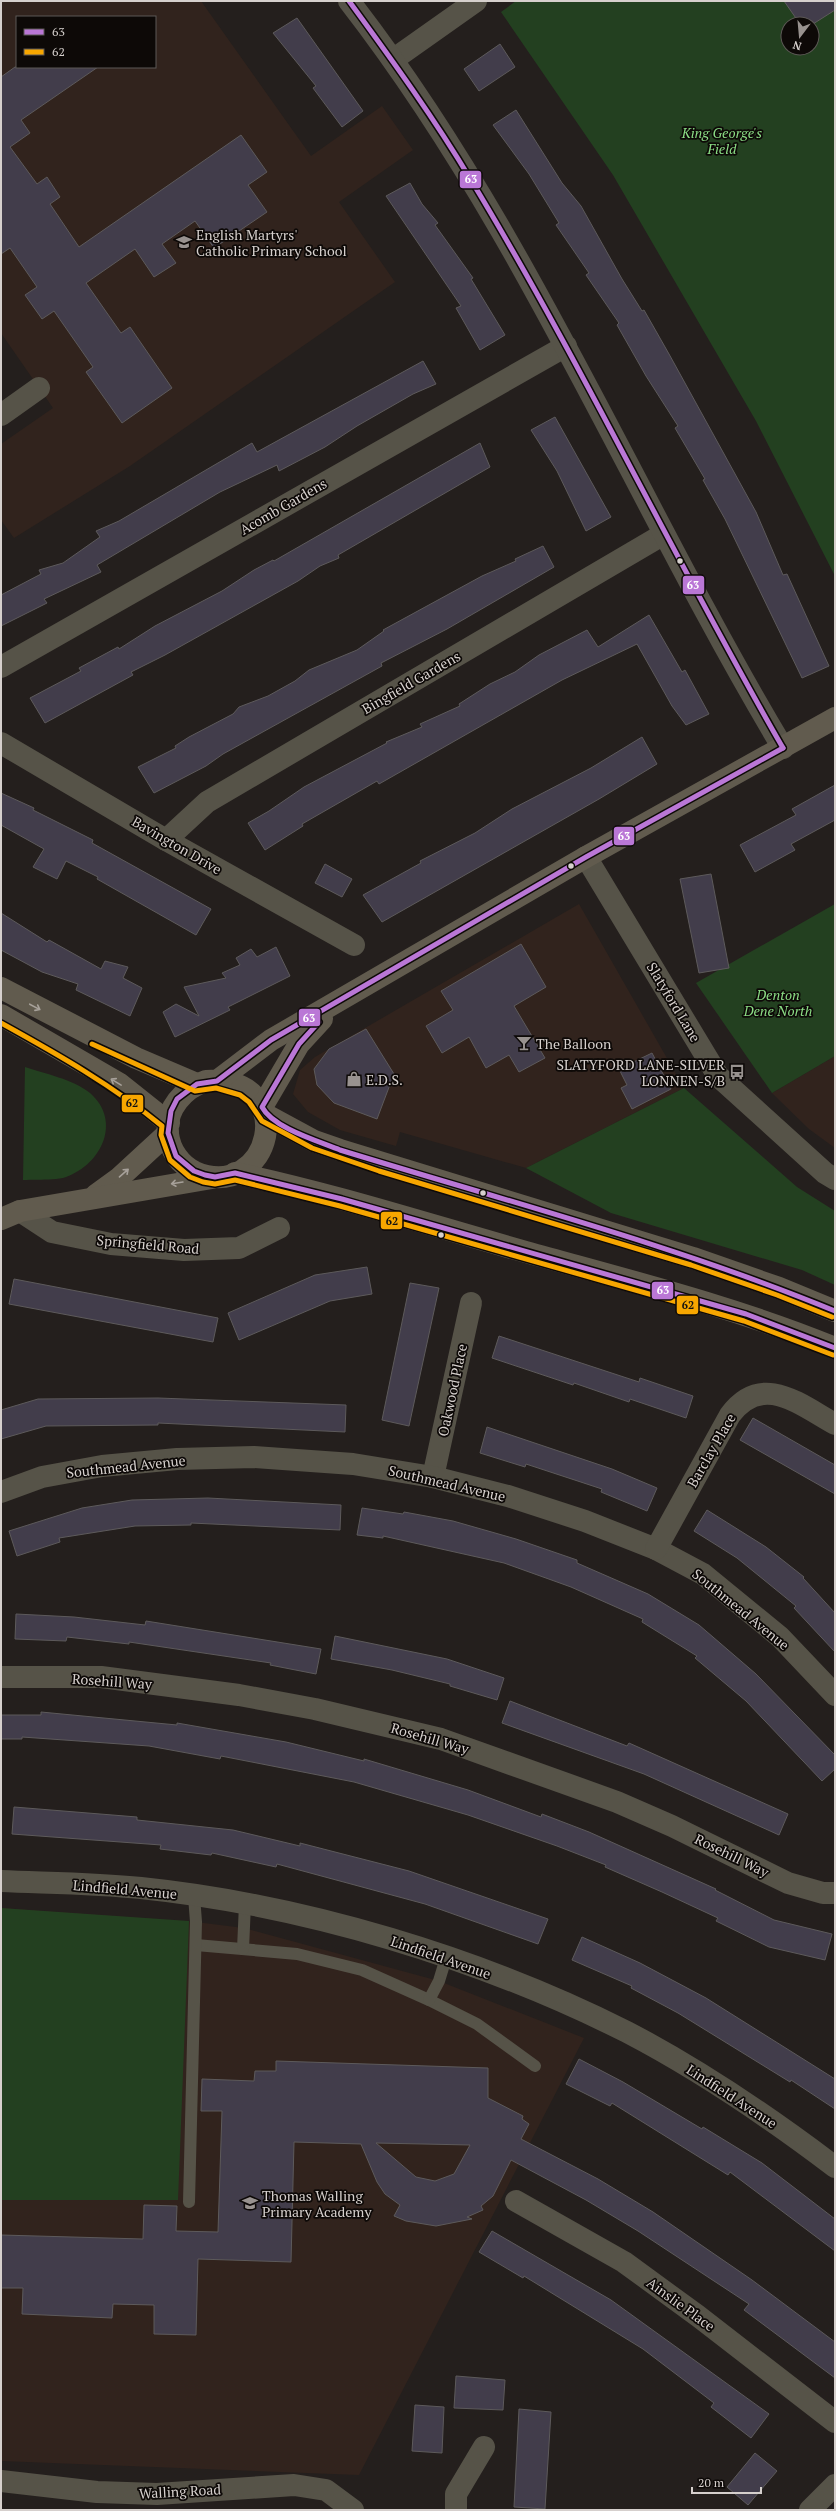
<svg xmlns="http://www.w3.org/2000/svg" width="836" height="2511" font-family="'PT Serif',serif">
  <style>
    .built { fill: #31231d; fill-rule: evenodd }
    .green { fill: #234020; fill-rule: evenodd }
    .building { fill: #423d4b; stroke: #5d5a5b; fill-rule: evenodd }
    .lines { fill: none; stroke-linecap: round; stroke-linejoin: round }
    .service { stroke: #565348; stroke-width: 12 }
    .minor { stroke: #565348; stroke-width: 22 }
    .tertiary { stroke: #565348; stroke-width: 22 }
    .primary { stroke: #615b4e; stroke-width: 22 }
    .bus-1-casing { stroke: #0d0907; stroke-width: 8 }
    .bus-2-casing { stroke: #0d0907; stroke-width: 8 }
    .bus-1 { stroke: #ba77d6; stroke-width: 5 }
    .bus-2 { stroke: #f7a600; stroke-width: 5 }
    .oneway { stroke: #a7a19a }
    .bus-dot { fill: #d6d0cd; stroke: #0d0907; stroke-width: 1.5 }
    .labels { text-anchor: middle; dominant-baseline: central; stroke-width: 3.5; stroke-linejoin: round; paint-order: stroke }
    .park-label { font-size: 14px; font-style: italic; fill: #8bdd85; stroke: #0d0907 }
    .poi-label { font-size: 14px; fill: #d6d0cd; stroke: #0d0907; text-anchor: start }
    .street-label { font-size: 14px; fill: #d6d0cd; stroke: #0d0907 }
    .line-badge { stroke: #0d0907; stroke-width: 1.5 }
    .badge-label { font-size: 11px; text-anchor: middle; font-weight: bold; fill: #fff }
    .pale-badge-label { font-size: 11px; text-anchor: middle; font-weight: bold; fill: #111 }
  </style>
  <rect width="100%" height="100%" fill="#241f1d"/>
  <!-- built -->
  <g class="built">
    <path d="M1,1h200l110,155 71,-50 31,44 -74,52 56,80 -265,184 -116,72 -13,-18v-76l52,-36 -52,-75zM17,17h138v50h-138z"/>
    <path d="M579,904l105,184 -158,80 -126,-36 -4,14 -56,-16 -32,-18 -15,-18 7,-24 15,-13z"/>
    <path d="M835,1056v92l-26,-19 -37,-36z"/>
    <path d="M1,1908l195,14 48,6 195,53 145,57 -225,437 -358,-14z"/>
  </g>
  <!-- green -->
  <g class="green">
    <path d="M516,1h319v575l-79,-155 -143,-246 -112,-163zM788,24h24v24h-24z"/>
    <path d="M835,904v152l-63,37 -76,-110z"/>
    <path d="M25,1067c20,7 48,12 65,26 32,28 12,71 -24,84 -12,4 -30,2 -43,3z"/>
    <path d="M684,1088l113,99 38,24v74l-33,-15 -191,-57 -85,-45z"/>
    <path d="M1,1908l188,13 -11,279h-177z"/>
  </g>
  <!-- building -->
  <g class="building">
    <path d="M784,1h51v9l-22,14h-13z"/>
    <path d="M297,18l66,93 -21,16 -29,-39 3,-2 -43,-53z"/>
    <path d="M500,44l15,23 -36,24 -15,-22z"/>
    <path d="M15,67h83l-77,53 9,13 -20,14 27,37 10,-7 13,20 -10,7 29,43 162,-112 26,37 -19,13 19,27 -53,36 -19,-27 -33,23 14,19 -22,14 -19,-28 -49,34 35,50 9,-6 42,61 -50,35 -36,-51 7,-5 -39,-56 -12,8 -17,-24 12,-8 -27,-39 -9,6v-177z"/>
    <path d="M516,110l46,73 19,23 41,73 20,32 2,-1 25,44 87,158 27,63 4,-1 42,92 -27,12 -77,-159 -22,-39 2,-1 -30,-51 3,-2 -32,-50 -29,-51 2,-2 -33,-48 3,-2 -33,-48 3,-2 -30,-49 -36,-49z"/>
    <path d="M410,183l12,21 16,19 -3,2 38,53 -2,1 34,56 -25,15 -24,-42 5,-2 -75,-110z"/>
    <path d="M423,361l13,23 -23,10 -56,32 -32,21 -46,24 -2,-6 -57,27 -123,73 4,7 -57,27 3,4 -46,23v-31l40,-21 -2,-4 24,-7 37,-26 -4,-6 23,-10 133,-78 5,9z"/>
    <path d="M555,417l56,100 -25,14 -29,-60 -26,-41z"/>
    <path d="M480,443l10,24 -152,88 1,3 -19,8 -22,15 -133,74 -34,17 2,3 -88,48 -15,-25 51,-27 -2,-3 39,-21 1,2 36,-23 67,-35 32,-21 19,-10 1,1z"/>
    <path d="M543,546l11,21 -107,62 -66,34 1,3 -159,88 -17,12 -52,27 -16,-26 38,-19 -1,-2 14,-9 44,-23 6,-7 29,-11 27,-15 14,-11 48,-20 27,-19 -1,-1 99,-54 34,-15 -1,-2z"/>
    <path d="M649,615l33,57 3,-2 24,44 -23,11 -14,-19 -35,-62 -75,36 -183,104 -2,-3 -75,43 1,2 -38,24 -17,-27 21,-12 35,-24 83,-44 -1,-1 36,-15 -2,-3 40,-18 -1,-2 31,-20 25,-12 24,-17 48,-25 11,17z"/>
    <path d="M642,737l15,27 -58,35 -217,123 -19,-27 58,-32 -1,-2 55,-28 37,-24 79,-41z"/>
    <path d="M835,785v35l-44,24 4,6 -40,22 -15,-27 56,-30 -4,-6z"/>
    <path d="M1,793l33,15 -1,2 60,30 -1,3 119,66 -15,26 -99,-56 1,-2 -32,-16 -9,18 -24,-12 11,-18 -43,-24z"/>
    <path d="M325,864l27,15 -10,18 -27,-14z"/>
    <path d="M711,874l18,94 -30,5 -19,-94z"/>
    <path d="M1,913l46,29 2,-2 52,29 4,-8 23,6 -5,11 19,10 -12,28 -54,-26 2,-6 -36,-12 -41,-22z"/>
    <path d="M521,944l25,43 -32,19 31,52 -26,14 -10,-17 -23,13 -17,-31 -27,16 -16,-27 27,-16 -12,-19z"/>
    <path d="M276,947l14,29 -62,31 2,3 -55,27 -12,-25 13,-8 23,12 -15,-29 42,-9 -4,-5 18,-8 -4,-7 15,-9 6,8z"/>
    <path d="M366,1029l28,45 -17,45 -43,-16 -17,-18 -3,-16 15,-20z"/>
    <path d="M652,1053l19,36 -39,20 -11,-21 6,-3 -8,-16z"/>
    <path d="M367,1267l5,27 -42,7 -91,39 -11,-27 87,-38z"/>
    <path d="M14,1279l204,39 -5,24 -204,-38z"/>
    <path d="M410,1283l29,5 -30,138 -27,-6z"/>
    <path d="M499,1336l140,46 1,-4 53,18 -7,22 -56,-19 -1,3 -55,-19 -1,2 -81,-27z"/>
    <path d="M158,1398l188,7 -1,27 -187,-9v2l-112,1 -45,13v-29l37,-11z"/>
    <path d="M753,1418l82,47v29l-95,-54z"/>
    <path d="M487,1427l125,42 45,19 -10,23 -46,-19 1,-3 -76,-25 -1,3 -45,-14z"/>
    <path d="M208,1498l133,7 -1,25 -149,-7v2l-56,1 -76,12 1,4 -43,14 -8,-25 73,-23 50,-8z"/>
    <path d="M362,1508l41,6 1,-2 49,9 63,18 61,21v3l71,31 51,31 57,49 79,81v14l-13,12 -76,-80 -51,-43 2,-2 -55,-34 1,-3 -72,-32 -67,-24 -121,-27v2l-26,-3z"/>
    <path d="M707,1510l59,37 38,30 -1,1 32,35v39l-41,-44 2,-2 -59,-48 -43,-27z"/>
    <path d="M16,1614l58,3 71,8 1,-4 175,28 -5,25 -46,-9 1,-2 -142,-21v2l-62,-7 -1,4 -51,-2z"/>
    <path d="M335,1636l112,23 57,19 -7,22 -47,-14v-2l-58,-14 -61,-11z"/>
    <path d="M510,1701l117,45 2,-3 159,71 -9,21 -135,-61 -142,-51z"/>
    <path d="M41,1712l136,13v-2l109,19 78,19v-2l104,31 73,27 1,-3 47,18 127,57 -1,1 59,30 58,14 -7,26 -56,-13 -53,-26 2,-3 -56,-26 -57,-25 1,-2 -49,-19 -89,-31 -114,-33 -133,-26 -1,3 -71,-13 -127,-9v2h-21v-24h40z"/>
    <path d="M14,1807l123,10v3l96,10 67,16v-3l109,28 139,48 -10,25 -113,-40 -148,-40 -1,3 -64,-14 -1,2 -51,-6 1,-4 -149,-11z"/>
    <path d="M582,1937l58,26 66,35 129,81v30l-44,-29 -1,2 -112,-69 -47,-25 1,-2 -60,-26z"/>
    <path d="M579,2059l44,23 79,47 1,-2 59,36 73,56v32l-105,-79 -2,3 -116,-72 -2,3 -44,-22z"/>
    <path d="M276,2061l212,7v30l35,18 -1,3 7,5 -8,15 77,40 55,33 99,68 83,62v36l-91,-68 5,-6 -111,-73 -52,-31 -75,-40 -18,36 -12,10 2,4 -16,7 5,2 -36,7 -30,-5 -12,-5 6,-11 -15,-11 -8,-12 -16,-38 -67,-2 -3,120 -93,-3 -2,76 -42,-1v-29l-41,-1 -1,14 -90,-4 1,-26h-22v-53l142,4 1,-34 33,1 -1,25 42,1 4,-121h-21l1,-32 52,2 1,-10h21zM376,2143l94,2 -16,29 -19,7 -19,-4z"/>
    <path d="M492,2231l119,69 158,114 -18,24 -40,-31 3,-4 -71,-54 -119,-73 -1,2 -44,-26z"/>
    <path d="M456,2376l49,4 -2,30 -49,-2z"/>
    <path d="M415,2405l29,2 -2,46 -30,-2z"/>
    <path d="M519,2409l32,3 -6,97 -31,-2z"/>
    <path d="M755,2453l22,18 -29,34 -21,-18z"/>
  </g>
  <g class="lines">
    <!-- service -->
    <g class="service">
      <path d="M196,1945l101,9 65,16 67,30 48,24 58,42"/>
      <path d="M243,1949l2,-45"/>
      <path d="M429,2000l10,-19 7,-23"/>
      <path d="M189,2202l7,-280 -2,-26"/>
    </g>
    <!-- minor -->
    <g class="minor">
      <path d="M394,59l82,-58"/>
      <path d="M1,415l38,-27"/>
      <path d="M1,667l565,-321"/>
      <path d="M1,743l165,97 188,105"/>
      <path d="M166,840l41,-38 457,-268"/>
      <path d="M20,1211l32,21 59,12 73,6 55,-2 40,-20"/>
      <path d="M433,1477l38,-174"/>
      <path d="M1,1492l41,-15 60,-11 75,-7 77,-2 99,7 80,13 75,19 77,25 71,28 47,25 77,63 55,58"/>
      <path d="M656,1549l74,-134c32,-43 69,-11 105,9"/>
      <path d="M1,1677h100l138,18 76,14 126,30 176,63 55,24 116,57 35,10h12"/>
      <path d="M1,1881c46,2 93,2 140,7 163,17 339,70 486,144 73,38 142,85 208,135"/>
      <path d="M516,2201l108,61 74,54 137,106"/>
      <path d="M1,2481l96,11 60,2 137,-9 32,5 27,20"/>
      <path d="M456,2510v-16l28,-47"/>
      <path d="M810,2510l25,-25"/>
    </g>
    <!-- tertiary -->
    <g class="tertiary">
      <path d="M349,1c177,228 286,500 434,747"/>
      <path d="M586,857l132,219 107,97 10,6"/>
    </g>
    <!-- primary -->
    <g class="primary">
      <path d="M1,988l135,70 61,26"/>
      <path d="M1,1015l119,69 49,39"/>
      <path d="M206,1081c97,-5 64,123 -11,91 -15,-7 -25,-22 -27,-38 -3,-25 16,-46 38,-53z"/>
      <path d="M217,1081l54,-41 315,-183 249,-139"/>
      <path d="M262,1107l37,-63 23,-25"/>
      <path d="M266,1115l48,26 26,9 353,108 86,30 56,23"/>
      <path d="M235,1173c99,21 195,52 291,79 104,29 209,55 309,96"/>
      <path d="M96,1195l22,-16 50,-46"/>
      <path d="M1,1219l19,-8 192,-33"/>
    </g>
    <defs>
      <g id="bus-1">
        <path d="M349,1c43,59 85,117 122,179 112,185 204,381 312,568"/>
        <path d="M783,748l-197,109 -315,183 -54,41 -20,3 -20,15 -6,12 -3,22 8,23 18,15 11,4 10,2 20,-4 107,26 404,115 89,34"/>
        <path d="M319,1022l-20,22 -37,63c11,21 56,34 78,43 166,51 335,95 495,161"/>
      </g>
      <g id="bus-2">
        <path d="M1,1023c56,31 111,62 161,103l-1,9 9,25 20,17 13,5 12,2 20,-4 105,26 404,115 89,34"/>
        <path d="M92,1044l103,47 21,-3 24,7 9,7 13,19 50,27 67,23 312,94 86,30 55,22"/>
      </g>
    </defs>
    <!-- bus-1 casing -->
    <use href="#bus-1" class="bus-1-casing"/>
    <!-- bus-2 casing -->
    <use href="#bus-2" class="bus-2-casing"/>
    <!-- bus-1 -->
    <use href="#bus-1" class="bus-1"/>
    <!-- bus-2 -->
    <use href="#bus-2" class="bus-2"/>
  </g>
  <!-- one-way arrows -->
  <defs><path id="oneway-shaft" d="M-6 0H5M1.5-3L5.5 0L1.5 3" fill="none" stroke-width="1.6" stroke-linecap="round" stroke-linejoin="round"/></defs>
  <g class="oneway">
    <use href="#oneway-shaft" transform="translate(35 1007) rotate(28)"/>
    <use href="#oneway-shaft" transform="translate(116 1082) rotate(-149)"/>
    <use href="#oneway-shaft" transform="translate(124 1173) rotate(-41)"/>
    <use href="#oneway-shaft" transform="translate(177 1183) rotate(171)"/>
  </g>
  <!-- icons -->
  <defs>
    <symbol id="school-bare" viewBox="-9 -9 18 18"><path d="M0-5L7-2L0 1L-7-2ZM-4 1L0 2.5L4 1V4Q0 6-4 4Z" fill="#98928f" stroke="#0d0907" stroke-width="2.5" paint-order="stroke"/></symbol>
    <symbol id="bar-bare" viewBox="-9 -9 18 18"><path d="M-6-5H6L.8 .8V4.5H3.5V6h-7V4.5H-.8V.8Z" fill="#98928f" stroke="#0d0907" stroke-width="2.5" paint-order="stroke"/></symbol>
    <symbol id="bus-bare" viewBox="-9 -9 18 18"><path d="M-5-6H5V4H4V6H2V4H-2V6H-4V4H-5ZM-3.5-4V0h7V-4ZM-3.5 1.2v1.5H-2V1.2ZM2 1.2v1.5H3.5V1.2Z" fill="#98928f" stroke="#0d0907" stroke-width="2.5" paint-order="stroke"/></symbol>
    <symbol id="shop-bare" viewBox="-9 -9 18 18"><path d="M-5-2.5h2.3a2.7 3.5 0 0 1 5.4 0H5L5.5 6h-11ZM-1.5-2.5h3a1.5 2.3 0 0 0-3 0Z" fill="#98928f" stroke="#0d0907" stroke-width="2.5" paint-order="stroke"/></symbol>
  </defs>
  <g fill-rule="evenodd">
    <use href="#school-bare" x="173" y="231" width="22" height="22"/>
    <use href="#bar-bare" x="513" y="1032" width="22" height="22"/>
    <use href="#bus-bare" x="726" y="1061" width="22" height="22"/>
    <use href="#shop-bare" x="343" y="1068" width="22" height="22"/>
    <use href="#school-bare" x="239" y="2192" width="22" height="22"/>
  </g>
  <!-- markers -->
  <g class="bus-dot">
    <circle cx="680" cy="561" r="3.5"/>
    <circle cx="571" cy="866" r="3.5"/>
    <circle cx="483" cy="1193" r="3.5"/>
    <circle cx="441" cy="1235" r="3.5"/>
  </g>
  <g class="labels">
    <!-- park labels -->
    <g class="park-label">
      <text x="722" y="132">King George's<tspan x="722" dy="16">Field</tspan></text>
      <text x="778" y="994">Denton<tspan x="778" dy="16">Dene North</tspan></text>
    </g>
    <!-- poi labels -->
    <g class="poi-label">
      <text x="196" y="234">English Martyrs'<tspan x="196" dy="16">Catholic Primary School</tspan></text>
      <text x="536" y="1043">The Balloon</text>
      <text x="725" y="1064" text-anchor="end">SLATYFORD LANE-SILVER<tspan x="725" dy="16">LONNEN-S/B</tspan></text>
      <text x="366" y="1079">E.D.S.</text>
      <text x="262" y="2195">Thomas Walling<tspan x="262" dy="16">Primary Academy</tspan></text>
    </g>
    <!-- street labels -->
    <g class="street-label">
      <text transform="translate(283 506) rotate(-30)">Acomb Gardens</text>
      <text transform="translate(411 682) rotate(-30)">Bingfield Gardens</text>
      <text transform="translate(177 845) rotate(30)">Bavington Drive</text>
      <text transform="translate(674 1002) rotate(59)">Slatyford Lane</text>
      <text transform="translate(148 1244) rotate(5)">Springfield Road</text>
      <text transform="translate(452 1390) rotate(-78)">Oakwood Place</text>
      <text transform="translate(711 1450) rotate(-60)">Barclay Place</text>
      <text transform="translate(126 1466) rotate(-6)">Southmead Avenue</text>
      <text transform="translate(447 1483) rotate(13)">Southmead Avenue</text>
      <text transform="translate(741 1609) rotate(39)">Southmead Avenue</text>
      <text transform="translate(112 1681) rotate(4)">Rosehill Way</text>
      <text transform="translate(430 1738) rotate(16)">Rosehill Way</text>
      <text transform="translate(732 1855) rotate(26)">Rosehill Way</text>
      <text transform="translate(125 1889) rotate(5)">Lindfield Avenue</text>
      <text transform="translate(441 1957) rotate(19)">Lindfield Avenue</text>
      <text transform="translate(732 2096) rotate(33)">Lindfield Avenue</text>
      <text transform="translate(681 2304) rotate(36)">Ainslie Place</text>
      <text transform="translate(180 2491) rotate(-3)">Walling Road</text>
    </g>
  </g>
  <g class="line-badge">
    <rect x="459" y="170" width="23" height="19" rx="4" fill="#ba77d6"/>
    <rect x="682" y="575" width="23" height="20" rx="4" fill="#ba77d6"/>
    <rect x="613" y="826" width="22" height="20" rx="4" fill="#ba77d6"/>
    <rect x="298" y="1008" width="23" height="19" rx="4" fill="#ba77d6"/>
    <rect x="121" y="1094" width="23" height="19" rx="4" fill="#f7a600"/>
    <rect x="380" y="1211" width="23" height="19" rx="4" fill="#f7a600"/>
    <rect x="651" y="1281" width="23" height="19" rx="4" fill="#ba77d6"/>
    <rect x="676" y="1295" width="23" height="20" rx="4" fill="#f7a600"/>
  </g>
  <g class="badge-label">
    <text x="471" y="183">63</text>
    <text x="693" y="589">63</text>
    <text x="624" y="840">63</text>
    <text x="309" y="1022">63</text>
    <text x="663" y="1294">63</text>
  </g>
  <g class="pale-badge-label">
    <text x="132" y="1107">62</text>
    <text x="392" y="1225">62</text>
    <text x="688" y="1309">62</text>
  </g>
  <!-- border -->
  <rect width="836" height="2511" fill="none" stroke="#d6d0cd" stroke-width="4"/>
  <!-- legend -->
  <rect x="16" y="16" width="140" height="52" fill="#0d0907" stroke="#5d5956"/>
  <rect x="24" y="29" width="20" height="6" fill="#ba77d6" stroke="#5d5956"/>
  <text x="52" y="36" font-size="12" fill="#d6d0cd">63</text>
  <rect x="24" y="49" width="20" height="6" fill="#f7a600" stroke="#5d5956"/>
  <text x="52" y="56" font-size="12" fill="#d6d0cd">62</text>
  <!-- north arrow -->
  <g transform="translate(800 36) rotate(196)"><circle r="19" fill="#0d0907" stroke="#5d5956"/>
  <path d="M0-3L7 15L0 10L-7 15Z" fill="#98928f"/>
  <text y="-6" font-size="11" font-weight="bold" text-anchor="middle" fill="#d6d0cd">N</text>
  </g>
  <!-- scale -->
  <path d="M692 2487v6h69v-6" fill="none" stroke="#d6d0cd" stroke-width="2"/>
  <text x="698" y="2487" font-size="12" fill="#d6d0cd" stroke="#0d0907" stroke-width="3" paint-order="stroke">20 m</text>
</svg>
